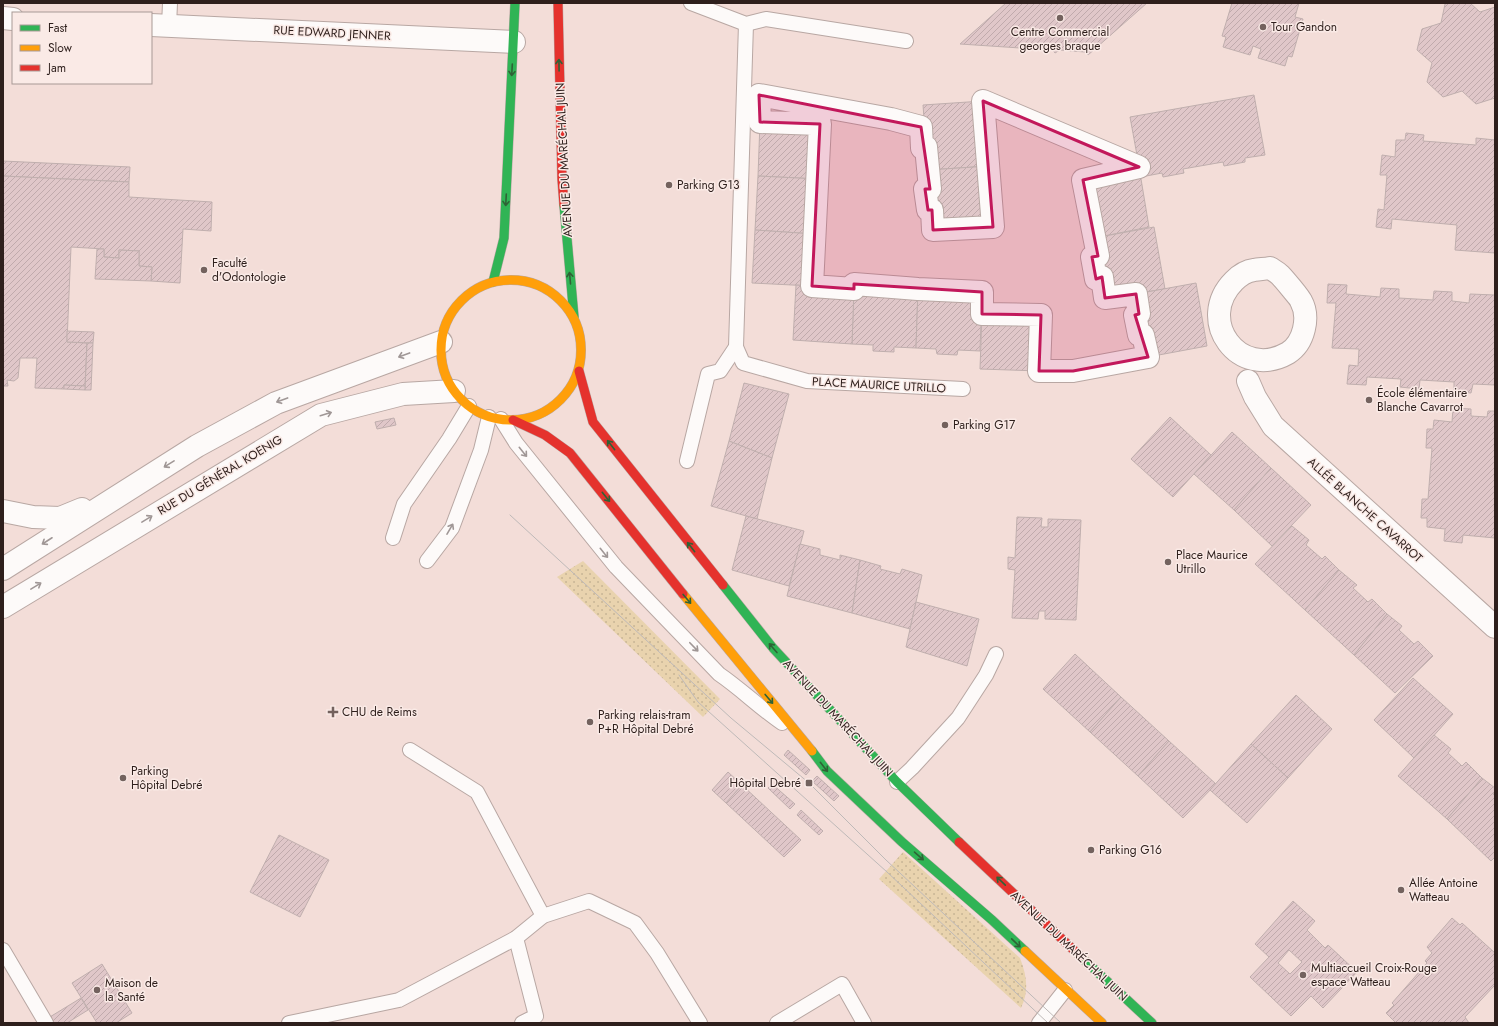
<svg xmlns="http://www.w3.org/2000/svg" width="1498" height="1026" font-family="Jost,sans-serif">
  <style>
    .grass { fill: url(#grass-dots) }
    .building { fill: url(#building-hatch); stroke: #c0afae; fill-rule: evenodd }
    .lines { fill: none; stroke-linecap: round; stroke-linejoin: round }
    .lane-casing { stroke: #b8a7a3; stroke-width: 16 }
    .street-casing { stroke: #b8a7a3; stroke-width: 24 }
    .fast-casing { stroke: #b8a7a3; stroke-width: 10 }
    .slow-casing { stroke: #b8a7a3; stroke-width: 10 }
    .jam-casing { stroke: #b8a7a3; stroke-width: 10 }
    .lane { stroke: #fdfaf9; stroke-width: 14 }
    .street { stroke: #fdfaf9; stroke-width: 22 }
    .fast { stroke: #30b455; stroke-width: 9 }
    .slow { stroke: #ff9f0a; stroke-width: 9 }
    .jam { stroke: #e5322d; stroke-width: 9 }
    .tram { stroke: #beb9b8; stroke-width: 1 }
    .oneway { stroke: #2f6236 }
    .oneway2 { stroke: #a09796 }
    .marked { fill: #c2185b; fill-opacity: 0.2; stroke: #c2185b; stroke-width: 3; stroke-linejoin: round }
    .poi-dot { fill: #73625e; stroke: #faeae6; stroke-width: 1.5 }
    .labels { text-anchor: middle; dominant-baseline: central; stroke-width: 3; stroke-linejoin: round; paint-order: stroke }
    .poi-label { font-size: 12px; fill: #2e1f1c; stroke: #faeae6; text-anchor: start }
    .street-label { font-size: 12px; fill: #2e1f1c; stroke: #faeae6 }
  </style>
  <defs>
    <pattern id="grass-dots" width="8" height="8" patternUnits="userSpaceOnUse"><rect width="8" height="8" fill="#e9d3ae"/><path d="M2 2h.1M6 6h.1" fill="none" stroke="#c8b595" stroke-width="1.8" stroke-linecap="round"/></pattern>
    <pattern id="building-hatch" width="6" height="6" patternUnits="userSpaceOnUse"><rect width="6" height="6" fill="#e0c7c9"/><path d="M-1 1l2-2M0 6l6-6M5 7l2-2" fill="none" stroke="#c0aaac"/></pattern>
  </defs>
  <rect width="100%" height="100%" fill="#f3ddd8"/>
  <!-- grass -->
  <g class="grass">
    <path d="M583,561l137,138 -17,18 -146,-140z"/>
    <path d="M903,852l117,106c7,18 9,33 1,50l-142,-129z"/>
  </g>
  <!-- building -->
  <g class="building">
    <path d="M1006,3h141l-59,52 -3,-3 -25,-2 -5,3 -3,-4 -26,-1 -3,3 -3,-3 -60,-4z"/>
    <path d="M1232,3h67l-4,14 8,2 -11,38 -4,-1 -3,10 -27,-8 3,-9 -8,-3 -3,9 -27,-8 3,-10 -4,-1z"/>
    <path d="M1449,3h21l10,9 15,-5v91l-19,6 -14,-13 -19,6 -16,-15 5,-19 -15,-13 5,-21 19,-6 4,-19z"/>
    <path d="M1254,95l11,60 -20,3v4l-21,4 -1,-4 -40,7 1,4 -21,4 -1,-4 -21,4 -11,-60z"/>
    <path d="M983,101l6,65 -61,4 -5,-65z"/>
    <path d="M760,122l60,2 -2,55 -60,-3z"/>
    <path d="M1406,133l18,2 -1,6 53,4v-7l19,2v113l-40,-3 2,-25 -65,-6 -1,10 -15,-2 2,-18 6,1 3,-35h-7l2,-20 13,2 1,-17h9z"/>
    <path d="M3,161l127,6 -1,15 -126,-6z"/>
    <path d="M989,166l4,61 -60,3 -5,-60z"/>
    <path d="M1139,167l10,60 -55,11 -11,-58z"/>
    <path d="M3,176l126,6v15l83,5 -1,29 -28,-2 -3,54 -29,-2 1,-14 -13,-1v-15l-20,-1v8l-15,-1v-8l-33,-2 -4,95 20,1 -2,43 -21,-1v4l-29,-1 2,-30h-17l-2,20 -4,3 -7,-1 1,6h-5z"/>
    <path d="M758,176l60,3 -4,55 -59,-4z"/>
    <path d="M1154,227l11,62 -60,9 -11,-60z"/>
    <path d="M755,230l59,4 -2,52 -60,-3z"/>
    <path d="M97,249h7v8l15,1v-8l20,1v15l13,1 -1,14 -56,-2z"/>
    <path d="M1196,283l11,63 -59,11 -12,-63z"/>
    <path d="M854,284l64,5 -2,59 -22,-1v5l-21,-1v-6l-21,-1z"/>
    <path d="M1328,284l19,1 -1,9 34,3 1,-9 18,1v9l34,2 1,-9 18,1v9l17,2 1,-9 25,1v90l-22,-1 -2,9 -17,-2v-9l-34,-2 -1,9 -19,-2 1,-8 -34,-2 -1,8 -19,-1 2,-19 9,1 1,-17 -27,-1 4,-45h-9z"/>
    <path d="M796,285l58,4 -2,55 -59,-4z"/>
    <path d="M918,289l64,3 -2,59 -22,-1 -1,5 -20,-1 -1,-5 -20,-1z"/>
    <path d="M982,314l59,1 -2,56 -59,-2z"/>
    <path d="M67,331l27,1 -1,11 -26,-1z"/>
    <path d="M87,343h6l-2,47h-6z"/>
    <path d="M744,383l45,11 -17,64 -43,-17z"/>
    <path d="M64,385l21,1v4l-21,-1z"/>
    <path d="M1453,408l18,1v7l16,1 1,-6h7v127l-32,-3 -1,8 -18,-2 1,-12 -18,-2v-9h-6l1,-19h6l4,-51h-6l1,-19h6l1,-9 18,2z"/>
    <path d="M1170,417l41,38 -38,42 -42,-38z"/>
    <path d="M394,418l2,7 -19,4 -2,-7z"/>
    <path d="M1232,432l39,36 -37,42 -40,-36z"/>
    <path d="M729,441l43,17 -15,61 -46,-13z"/>
    <path d="M1271,468l40,37 -39,41 -38,-36z"/>
    <path d="M746,516l58,15 -15,55 -57,-16z"/>
    <path d="M1017,517l25,1 -1,9h7v-8l33,1 -5,100 -31,-1v-8h-6l-1,8 -26,-1 3,-48 -7,-1v-12l7,1z"/>
    <path d="M1292,526l17,14 -3,5 16,14 3,-3 14,14 -34,40 -50,-46z"/>
    <path d="M800,544l20,5v6l20,5v-5l20,5 -8,53 -65,-17z"/>
    <path d="M860,560l21,6 -1,3 20,5 2,-5 20,6 -12,54 -58,-16z"/>
    <path d="M1339,570l18,15 -4,3 15,14 4,-3 15,15 -33,41 -49,-45z"/>
    <path d="M916,602l63,17 -12,47 -61,-19z"/>
    <path d="M1387,614l15,12 -3,4 15,14 4,-3 15,15 -38,37 -41,-38z"/>
    <path d="M1075,654l46,43 -31,35 -47,-43z"/>
    <path d="M1413,678l40,36 -39,44 -40,-38z"/>
    <path d="M1296,695l36,34 -44,49 -37,-34z"/>
    <path d="M1121,697l48,44 -31,35 -48,-44z"/>
    <path d="M1434,735l17,14 -3,4 14,13 4,-4 16,16 -35,41 -49,-43z"/>
    <path d="M1169,741l47,43 -33,34 -45,-42z"/>
    <path d="M1251,744l37,34 -41,45 -37,-33z"/>
    <path d="M788,750l22,20 -4,5 -22,-20z"/>
    <path d="M728,772l14,13 -16,18 -14,-13z"/>
    <path d="M817,776l22,20 -5,5 -22,-20z"/>
    <path d="M1482,778l13,10v5l-2,1 2,2v61l-4,4 -44,-42z"/>
    <path d="M772,784l23,20 -5,5 -22,-21z"/>
    <path d="M742,785l59,55 -17,17 -58,-54z"/>
    <path d="M801,810l22,21 -4,4 -22,-20z"/>
    <path d="M279,835l50,25 -29,57 -50,-25z"/>
    <path d="M1293,901l22,20 -8,9 18,18 3,-3 29,27 -34,36 -12,-12 -20,20 -41,-39 19,-20 -14,-13zM1289,950l13,12 -12,12 -12,-11z"/>
    <path d="M1452,918l8,7 2,-2 33,30v32l-30,32 4,6h-73l-10,-10 8,-8 -2,-2 35,-40 -2,-2 7,-8 -5,-6z"/>
    <path d="M102,964l30,49 -16,10h-19l-25,-40z"/>
    <path d="M81,998l7,12 -21,13h-27z"/>
  </g>
  <g class="lines">
    <defs>
      <g id="lane">
        <path d="M691,3l55,21 20,-5 140,22"/>
        <path d="M169,26l1,-23"/>
        <path d="M736,347l7,16 64,18 156,8"/>
        <path d="M501,419l15,24 100,124 103,107c22,15 41,34 63,49"/>
        <path d="M687,461l21,-87 12,-3 16,-24 10,-323"/>
        <path d="M393,538l11,-34 45,-65 20,-33"/>
        <path d="M427,561l25,-33 29,-78 8,-33"/>
        <path d="M410,750l67,42 66,124"/>
        <path d="M897,782l15,-14 46,-50 28,-43 10,-21"/>
        <path d="M516,938l20,78 -14,7"/>
        <path d="M3,950l43,73"/>
        <path d="M289,1023l110,-23 117,-62 27,-22 46,-15 46,22 22,30 43,70"/>
        <path d="M777,1023l65,-39 22,39"/>
        <path d="M1039,1023l26,-33"/>
      </g>
      <g id="street">
        <path d="M3,18l10,1"/>
        <path d="M151,25l363,17"/>
        <path d="M759,95l132,24 30,8 1,21 4,-1 4,42h-5l3,21h4l1,20 60,-3 -10,-126 156,66 -56,13 15,76 -6,1 4,22 6,-2 3,21 31,-4 3,20 -4,1 4,20h4l5,22 -75,14h-34l2,-56 -59,-1v-22l-64,-3 -64,-5v5l-42,-3 8,-162 -60,-2z"/>
        <path d="M1270,268c3,2 7,4 10,7 3,3 20,23 21,26 9,16 3,42 -13,52 -49,28 -93,-33 -54,-72 5,-5 12,-10 20,-11 5,-1 11,-1 16,-2z"/>
        <path d="M1248,381l7,16 18,29 222,201"/>
        <path d="M3,511l30,6 27,1 22,-9"/>
        <path d="M3,569l194,-123 79,-43 165,-61"/>
        <path d="M3,607l318,-192 82,-21 51,-3"/>
      </g>
      <g id="fast">
        <path d="M564,205l10,112"/>
        <path d="M493,282l11,-44 11,-235"/>
        <path d="M723,585l50,63 124,134 62,60"/>
        <path d="M812,751l15,20 75,71 90,78 33,31"/>
        <path d="M1080,956l72,67"/>
      </g>
      <g id="slow">
        <circle cx="511" cy="350" r="70"/>
        <path d="M683,594l129,157"/>
        <path d="M1025,951l77,72"/>
      </g>
      <g id="jam">
        <path d="M558,3l4,176 2,26"/>
        <path d="M579,371l14,51 130,163"/>
        <path d="M513,420l32,15 25,18 113,141"/>
        <path d="M959,842l121,114"/>
      </g>
    </defs>
    <!-- lane casing -->
    <use href="#lane" class="lane-casing"/>
    <!-- street casing -->
    <use href="#street" class="street-casing"/>
    <!-- fast casing -->
    <use href="#fast" class="fast-casing"/>
    <!-- slow casing -->
    <use href="#slow" class="slow-casing"/>
    <!-- jam casing -->
    <use href="#jam" class="jam-casing"/>
    <!-- lane -->
    <use href="#lane" class="lane"/>
    <!-- street -->
    <use href="#street" class="street"/>
    <!-- fast -->
    <use href="#fast" class="fast"/>
    <!-- slow -->
    <use href="#slow" class="slow"/>
    <!-- jam -->
    <use href="#jam" class="jam"/>
    <!-- tram -->
    <g class="tram">
      <path d="M510,515l221,203 78,65 77,77 175,163"/>
      <path d="M679,675l19,27 189,170 161,151"/>
    </g>
  </g>
  <!-- one-way arrows -->
  <defs><path id="oneway-shaft" d="M-6 0H5M1.5-3L5.5 0L1.5 3" fill="none" stroke-width="1.6" stroke-linecap="round" stroke-linejoin="round"/></defs>
  <g class="oneway">
    <use href="#oneway-shaft" transform="translate(559 65) rotate(-91)"/>
    <use href="#oneway-shaft" transform="translate(512 70) rotate(93)"/>
    <use href="#oneway-shaft" transform="translate(506 200) rotate(93)"/>
    <use href="#oneway-shaft" transform="translate(570 278) rotate(-95)"/>
    <use href="#oneway-shaft" transform="translate(611 445) rotate(-128)"/>
    <use href="#oneway-shaft" transform="translate(606 497) rotate(51)"/>
    <use href="#oneway-shaft" transform="translate(691 547) rotate(-128)"/>
    <use href="#oneway-shaft" transform="translate(687 599) rotate(50)"/>
    <use href="#oneway-shaft" transform="translate(773 648) rotate(-131)"/>
    <use href="#oneway-shaft" transform="translate(769 699) rotate(50)"/>
    <use href="#oneway-shaft" transform="translate(824 767) rotate(52)"/>
    <use href="#oneway-shaft" transform="translate(919 856) rotate(41)"/>
    <use href="#oneway-shaft" transform="translate(1001 881) rotate(-136)"/>
    <use href="#oneway-shaft" transform="translate(1016 943) rotate(44)"/>
  </g>
  <g class="oneway2">
    <use href="#oneway-shaft" transform="translate(404 355) rotate(160)"/>
    <use href="#oneway-shaft" transform="translate(282 400) rotate(160)"/>
    <use href="#oneway-shaft" transform="translate(326 414) rotate(-17)"/>
    <use href="#oneway-shaft" transform="translate(523 452) rotate(51)"/>
    <use href="#oneway-shaft" transform="translate(169 464) rotate(148)"/>
    <use href="#oneway-shaft" transform="translate(147 519) rotate(-31)"/>
    <use href="#oneway-shaft" transform="translate(450 529) rotate(-60)"/>
    <use href="#oneway-shaft" transform="translate(47 541) rotate(147)"/>
    <use href="#oneway-shaft" transform="translate(604 553) rotate(51)"/>
    <use href="#oneway-shaft" transform="translate(36 586) rotate(-31)"/>
    <use href="#oneway-shaft" transform="translate(694 647) rotate(46)"/>
  </g>
  <!-- marked area -->
  <path class="marked" d="M759,95l162,32 9,62h-5l3,21h4l1,20 60,-3 -10,-126 156,66 -56,13 15,76 -6,1 4,22 6,-2 3,21 31,-4 3,20 -4,1 13,42 -75,14h-34l2,-56 -59,-1v-22l-128,-8v5l-42,-3 8,-162 -60,-2z"/>
  <!-- markers -->
  <g class="poi-dot">
    <circle cx="1060" cy="18" r="4"/>
    <circle cx="1263" cy="27" r="4"/>
    <circle cx="669" cy="185" r="4"/>
    <circle cx="204" cy="270" r="4"/>
    <circle cx="1369" cy="400" r="4"/>
    <circle cx="945" cy="425" r="4"/>
    <circle cx="1168" cy="562" r="4"/>
    <path d="M331 706h4v4h4v4h-4v4h-4v-4h-4v-4h4z"/>
    <circle cx="590" cy="722" r="4"/>
    <circle cx="123" cy="778" r="4"/>
    <rect x="805" y="779" width="8" height="8" rx="2"/>
    <circle cx="1091" cy="850" r="4"/>
    <circle cx="1401" cy="890" r="4"/>
    <circle cx="1303" cy="975" r="4"/>
    <circle cx="97" cy="990" r="4"/>
  </g>
  <g class="labels">
    <!-- poi labels -->
    <g class="poi-label">
      <text x="1271" y="27">Tour Gandon</text>
      <text x="1060" y="32" text-anchor="middle">Centre Commercial<tspan x="1060" dy="14">georges braque</tspan></text>
      <text x="677" y="185">Parking G13</text>
      <text x="212" y="263">Faculté<tspan x="212" dy="14">d'Odontologie</tspan></text>
      <text x="1377" y="393">École élémentaire<tspan x="1377" dy="14">Blanche Cavarrot</tspan></text>
      <text x="953" y="425">Parking G17</text>
      <text x="1176" y="555">Place Maurice<tspan x="1176" dy="14">Utrillo</tspan></text>
      <text x="342" y="712">CHU de Reims</text>
      <text x="598" y="715">Parking relais-tram<tspan x="598" dy="14">P+R Hôpital Debré</tspan></text>
      <text x="131" y="771">Parking<tspan x="131" dy="14">Hôpital Debré</tspan></text>
      <text x="801" y="783" text-anchor="end">Hôpital Debré</text>
      <text x="1099" y="850">Parking G16</text>
      <text x="1409" y="883">Allée Antoine<tspan x="1409" dy="14">Watteau</tspan></text>
      <text x="1311" y="968">Multiaccueil Croix-Rouge<tspan x="1311" dy="14">espace Watteau</tspan></text>
      <text x="105" y="983">Maison de<tspan x="105" dy="14">la Santé</tspan></text>
    </g>
    <!-- street labels -->
    <g class="street-label">
      <text transform="translate(332 33) rotate(3)">RUE EDWARD JENNER</text>
      <text transform="translate(564 160) rotate(-93)">AVENUE DU MARÉCHAL JUIN</text>
      <text transform="translate(879 385) rotate(3)">PLACE MAURICE UTRILLO</text>
      <text transform="translate(220 475) rotate(-31)">RUE DU GÉNÉRAL KOENIG</text>
      <text transform="translate(1365 510) rotate(42)">ALLÉE BLANCHE CAVARROT</text>
      <text transform="translate(838 718) rotate(47)">AVENUE DU MARÉCHAL JUIN</text>
      <text transform="translate(1069 946) rotate(43)">AVENUE DU MARÉCHAL JUIN</text>
    </g>
  </g>
  <!-- border -->
  <rect width="1498" height="1026" fill="none" stroke="#2e1f1c" stroke-width="8"/>
  <!-- legend -->
  <rect x="12" y="12" width="140" height="72" fill="#faeae6" stroke="#a89995"/>
  <rect x="20" y="25" width="20" height="6" fill="#30b455" stroke="#a89995"/>
  <text x="48" y="32" font-size="12" fill="#2e1f1c">Fast</text>
  <rect x="20" y="45" width="20" height="6" fill="#ff9f0a" stroke="#a89995"/>
  <text x="48" y="52" font-size="12" fill="#2e1f1c">Slow</text>
  <rect x="20" y="65" width="20" height="6" fill="#e5322d" stroke="#a89995"/>
  <text x="48" y="72" font-size="12" fill="#2e1f1c">Jam</text>
</svg>
